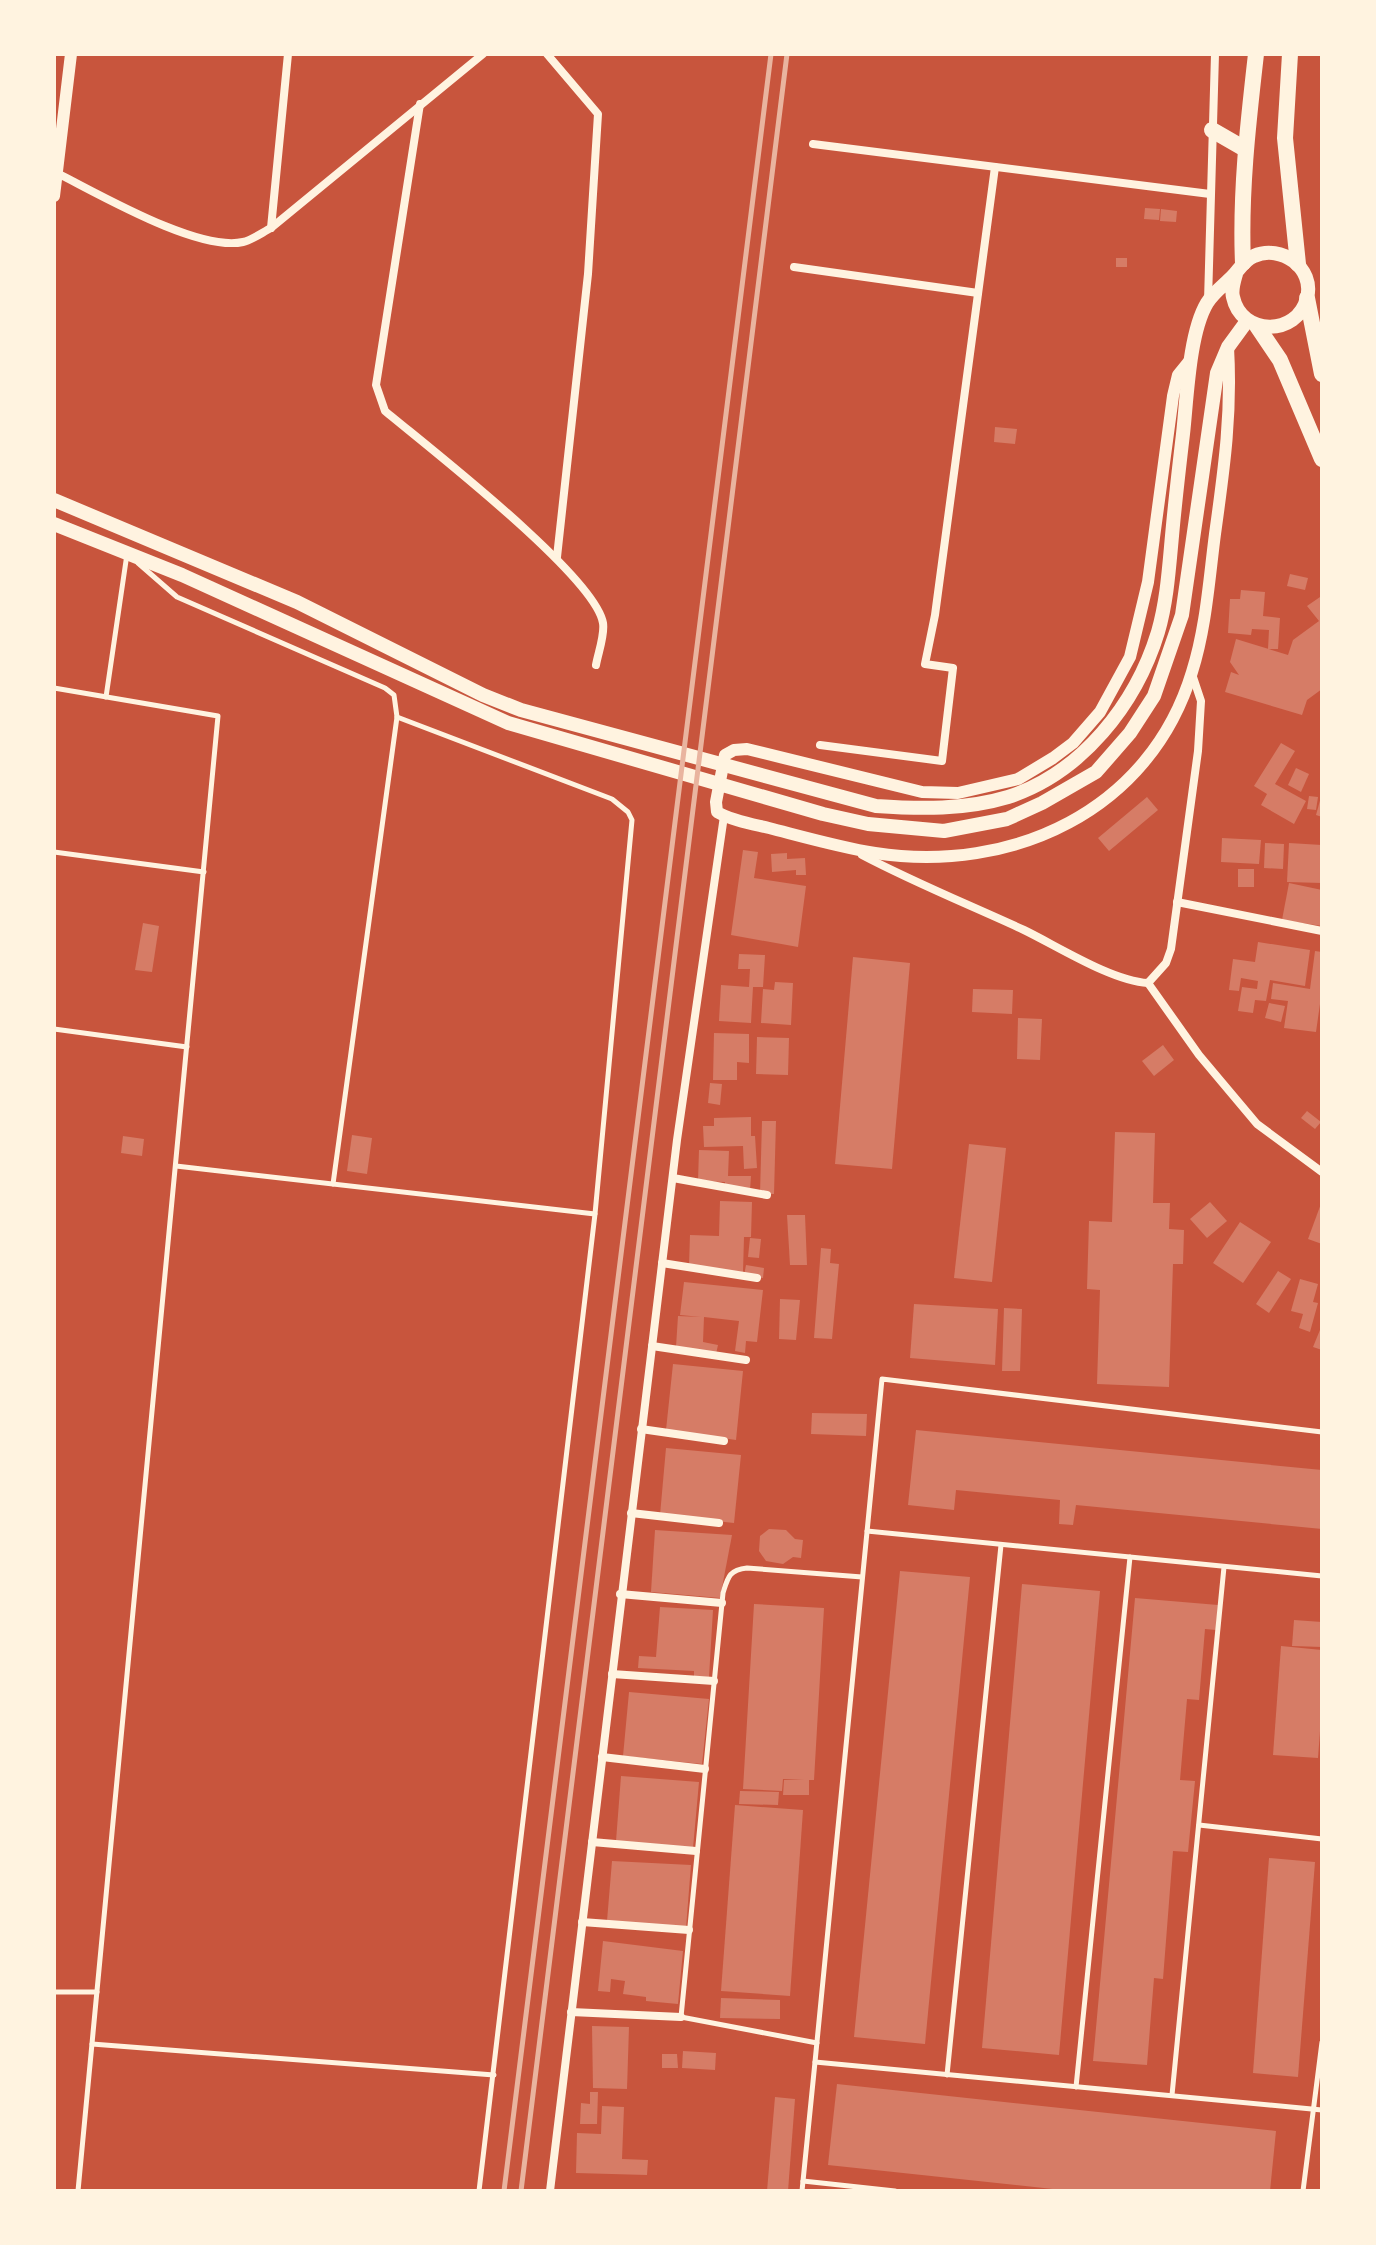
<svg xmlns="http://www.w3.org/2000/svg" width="1376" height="2245" font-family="Lato,sans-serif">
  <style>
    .building { fill: #d67c66 }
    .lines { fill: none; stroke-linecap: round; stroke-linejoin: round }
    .service { stroke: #fff3e0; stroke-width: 5 }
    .minor { stroke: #fff3e0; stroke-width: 8 }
    .tertiary { stroke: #fff3e0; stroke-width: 12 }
    .secondary { stroke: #fff3e0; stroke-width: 14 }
    .trunk { stroke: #fff3e0; stroke-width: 16 }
    .rail { stroke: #e9b49f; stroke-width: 5 }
  </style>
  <rect width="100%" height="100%" fill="#c8553d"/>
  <!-- building -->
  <g class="building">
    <path d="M1145,208l15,1 -1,11 -15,-1z"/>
    <path d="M1161,209l16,2 -1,11 -16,-1z"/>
    <rect x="1116" y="258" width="11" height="9"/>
    <path d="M995,427l22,2 -2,15 -21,-2z"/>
    <path d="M1290,574l18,4 -3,12 -18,-4z"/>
    <path d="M1241,590l24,2 -2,24 17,2 -2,31h-10l1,-19 -17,-1 -1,6 -23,-2 2,-34h10z"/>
    <path d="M1320,597l2,1v91l-15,11 -5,15 -77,-23 6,-20 8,3 -9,-13 6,-23 52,16 5,-15 26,-19 -12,-15z"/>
    <path d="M1281,743l14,8 -20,33 31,17 -12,23 -33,-19 6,-11 -13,-8z"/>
    <path d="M1296,768l13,6 -8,18 -13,-7z"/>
    <path d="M1309,796l9,1 -2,13 -9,-1z"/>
    <path d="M1147,797l11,13 -49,41 -11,-13z"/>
    <path d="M1321,797h1v20l-6,-2z"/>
    <path d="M1222,838l39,2 -2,24 -38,-2z"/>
    <path d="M1265,843l19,1 -1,25 -19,-1z"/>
    <path d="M1289,843l33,2v38l-35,-1z"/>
    <path d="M743,850l15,2 -4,26 52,8 -8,61 -67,-12z"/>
    <path d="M787,853v6l18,-1 1,17h-10v-5l-24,2 -1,-18z"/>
    <rect x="1238" y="869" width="16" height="18"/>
    <path d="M1289,883l33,7v36l-40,-6z"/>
    <path d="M143,923l16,3 -7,46 -17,-2z"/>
    <path d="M1258,942l52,8 -5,36 -35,-6 -4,21 -11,-1 -2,13 -15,-2 4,-24 15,2 1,-8 -17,-3 -2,13 -10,-1 4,-31 22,3z"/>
    <path d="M1315,951l7,1v38l-6,42 -32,-4 4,-27 -17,-2 2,-16 37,6z"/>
    <path d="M739,954l26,1 -2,32h-10l-2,36 -32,-2 2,-36 28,2 1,-18h-12z"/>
    <path d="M853,957l57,6 -18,206 -57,-5z"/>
    <path d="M775,982l18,1 -2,42 -30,-2 2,-34 11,1z"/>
    <path d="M973,989l40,1 -1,24 -40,-2z"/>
    <path d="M1269,1003l16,3 -4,16 -16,-4z"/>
    <path d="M1018,1018l24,1 -2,41 -23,-1z"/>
    <path d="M714,1033l35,1v29l-12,-1v18h-24z"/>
    <path d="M757,1037l32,1 -1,37 -32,-1z"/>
    <path d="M1163,1045l11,15 -20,16 -12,-15z"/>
    <path d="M710,1083l12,1 -2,21 -12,-2z"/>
    <path d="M1307,1111l14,11 -6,7 -14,-11z"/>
    <path d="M751,1117v19h4l2,32 -13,1 -1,-23 -39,1 -1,-21h11v-8z"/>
    <path d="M762,1121h14l-2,73h-14z"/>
    <path d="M1115,1132l40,1 -2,70h17l-1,26 15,1 -1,34h-10l-4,123 -72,-3 3,-94 -13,-1 2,-68 23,1z"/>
    <path d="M352,1135l20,3 -5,36 -20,-3z"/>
    <path d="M123,1136l21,3 -2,17 -21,-3z"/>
    <path d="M969,1144l37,4 -14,134 -38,-4z"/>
    <path d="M699,1150l30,1 -1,25h23l-1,15 -25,-4v-5l-27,-1z"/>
    <path d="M720,1201l32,1 -1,35h-7l-1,35 -54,-6 1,-31 29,1z"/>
    <path d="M1322,1201v43l-14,-5z"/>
    <path d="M1210,1202l17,19 -20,17 -17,-19z"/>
    <path d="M787,1215h18l2,50h-17z"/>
    <path d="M1240,1222l31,20 -28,41 -30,-20z"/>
    <path d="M750,1238l11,1 -2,19 -11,-1z"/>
    <path d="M821,1248l10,1 -1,14 9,1 -7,75 -18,-1z"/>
    <path d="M746,1265l18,3 -1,10 -19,-2z"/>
    <path d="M1278,1271l13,8 -22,34 -13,-9z"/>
    <path d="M1300,1279l18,5 -5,18 5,1 -8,29 -11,-4 4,-14 -12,-3z"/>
    <path d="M684,1282l79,8 -6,52 -11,-1 -1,12 -10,-2 4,-30 -35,-4 -1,25 15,3 -2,9 -40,-7 2,-31 23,1 -21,-2z"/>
    <path d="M780,1299l20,1 -4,40 -17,-1z"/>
    <path d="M914,1304l84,5 -3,56 -85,-7z"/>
    <path d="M1004,1308l18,1 -2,62h-18z"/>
    <path d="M1322,1325v25l-9,-3z"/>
    <path d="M673,1364l70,7 -7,69 -70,-10z"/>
    <path d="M812,1413l55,1 -1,22 -55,-2z"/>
    <path d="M916,1430l406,40v59l-246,-24 -3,20 -14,-1 1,-24 -104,-10 -2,20 -46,-5z"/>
    <path d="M666,1448l75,7 -7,68 -74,-8z"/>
    <path d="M769,1529l17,1 9,9 8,1 -2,18 -8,-1 -10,7 -17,-3 -7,-10 1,-15z"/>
    <path d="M655,1530l77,5 -12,63 -69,-6z"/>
    <path d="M900,1571l70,6 -45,467 -71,-7z"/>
    <path d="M1022,1584l78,7 -41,464 -77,-7z"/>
    <path d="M1135,1598l83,7 -2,25 -11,-1 -6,71 -12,-1 -7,81 15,1 -7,71 -15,-1 -10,128 -9,-1 -7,87 -54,-4z"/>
    <path d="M754,1604l70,4 -10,172h-5v15h-26l1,-15h20l-21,-1 -1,12 -39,-2z"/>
    <path d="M660,1607l53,3 -4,67 -15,-1v-5l-56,-3 1,-12 17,1z"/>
    <path d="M1294,1620l28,2v25l-30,-1z"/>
    <path d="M1281,1646l41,4v55l-4,53 -45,-3z"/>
    <path d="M629,1692l80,7 -7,65 -79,-8z"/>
    <path d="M621,1776l78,6 -6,66 -77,-7z"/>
    <path d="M740,1791l39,1 -1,13 -39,-1z"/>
    <path d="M735,1805l68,5 -13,186 -69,-5z"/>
    <path d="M1269,1858l46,4 -17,215 -45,-4z"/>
    <path d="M612,1861l79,4 -5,63 -79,-7z"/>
    <path d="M603,1941l80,10 -5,53 -32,-3v-4l-23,-3 2,-13 -14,-2 -1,13 -12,-1z"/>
    <path d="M721,1998l59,2v19l-60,-1z"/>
    <path d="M592,2026l37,1 -2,62 -34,-1z"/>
    <path d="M683,2051l33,2 -1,17 -33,-2z"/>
    <path d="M662,2054h15l1,14h-16z"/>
    <path d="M837,2084l439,47 -6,60h-199l-243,-26z"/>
    <path d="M590,2092h8l-1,32h-17l1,-21 9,1z"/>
    <path d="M775,2097l20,2 -7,92h-21z"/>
    <path d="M602,2106l22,1 -2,52 26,1 -1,15 -71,-2 1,-40 24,1z"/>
  </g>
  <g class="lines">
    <!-- service -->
    <g class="service">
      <path d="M138,563l39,34 208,91 9,7 3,22 -64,467"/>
      <path d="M54,688l164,28 -140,1475"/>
      <path d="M106,697l21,-143"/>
      <path d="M54,852l150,20"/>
      <path d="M54,1029l133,18"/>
      <path d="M176,1166l419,48 37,-394 -4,-8 -16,-13 -215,-82"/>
      <path d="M1322,1432l-440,-53 -67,683 507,48"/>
      <path d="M867,1531l455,45"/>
      <path d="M1199,1825l123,14"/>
      <path d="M54,1992h43"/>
      <path d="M817,2043l-136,-26 42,-424c5,-16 6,-23 24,-25l115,9"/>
      <path d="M92,2044l402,31"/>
      <path d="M947,2075l54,-530"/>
      <path d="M1076,2087l54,-530"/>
      <path d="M1172,2095l52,-528"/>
      <path d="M803,2181l92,10"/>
      <path d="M479,2191l116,-977"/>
      <path d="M802,2191l13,-129"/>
      <path d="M1303,2191l19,-149"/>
    </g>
    <!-- minor -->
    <g class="minor">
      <path d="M547,54l51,60 -10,160 -31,283"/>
      <path d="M420,104l-44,281 9,26c43,36 210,165 218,212 2,12 -5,30 -7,42"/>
      <path d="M813,144l397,50"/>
      <path d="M57,173c42,21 141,79 186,69 9,-2 20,-10 28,-14l212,-174"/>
      <path d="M271,228l17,-174"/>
      <path d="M794,267l184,26"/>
      <path d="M1208,301l7,-247"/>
      <path d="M820,745l122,16 11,-93 -28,-4 10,-49 60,-448"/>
      <path d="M862,855c53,28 108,50 162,75 35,17 88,51 124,53l18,-20 5,-14 27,-198 3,-50 -9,-27"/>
      <path d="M1177,902l145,29"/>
      <path d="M1148,983l51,72 58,69 65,48"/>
      <path d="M673,1178l94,17"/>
      <path d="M662,1263l95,15"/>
      <path d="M652,1346l94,14"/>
      <path d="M641,1429l83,12"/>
      <path d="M631,1513l88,10"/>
      <path d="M620,1594l102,9"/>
      <path d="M612,1674l102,7"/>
      <path d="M602,1757l103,12"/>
      <path d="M592,1842l104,9"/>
      <path d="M582,1922l107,8"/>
      <path d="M571,2012l110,5"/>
      <path d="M550,2191l127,-1051 47,-324"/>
    </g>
    <!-- tertiary -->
    <g class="tertiary">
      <path d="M54,196l17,-142"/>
      <path d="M1191,359l-13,16 -5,21 -25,186 -18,75 -30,55 -27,31 -20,15 -35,21 -60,14 -36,-1 -175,-43 -13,1 -9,5 -9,47 1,10c16,9 35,12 52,16 35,9 70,19 106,25 137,21 275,-42 317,-181 14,-44 17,-92 23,-138 9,-65 17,-120 13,-187"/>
    </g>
    <!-- secondary -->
    <g class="secondary">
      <path d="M54,500l243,102 186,93 38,15 355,96c44,3 89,4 132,-9 74,-24 128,-93 150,-165 9,-31 11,-64 14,-96 3,-34 7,-68 11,-102 4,-36 6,-101 24,-131 6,-10 17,-18 25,-26 7,-7 12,-17 22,-21 27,-12 61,12 53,42 -10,39 -66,38 -74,-1 -2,-7 1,-16 3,-23"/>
      <path d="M54,524l128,51 326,148 315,91 45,10 76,7 63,-12 35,-16 54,-31 34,-39 24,-37 28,-81 35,-242 11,-26 19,-26"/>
    </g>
    <!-- trunk -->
    <g class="trunk">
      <path d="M1290,54l-5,84 13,126"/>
      <path d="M1212,130l33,19"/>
      <path d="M1243,263c-3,-70 5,-139 13,-209"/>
      <path d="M1307,298l15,76"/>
      <path d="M1257,326l23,34 42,99"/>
    </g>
    <!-- rail -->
    <g class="rail">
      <path d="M504,2191l267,-2137"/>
      <path d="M521,2191l266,-2137"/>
    </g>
  </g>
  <!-- border -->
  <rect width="1376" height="2245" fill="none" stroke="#fff3e0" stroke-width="112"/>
</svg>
